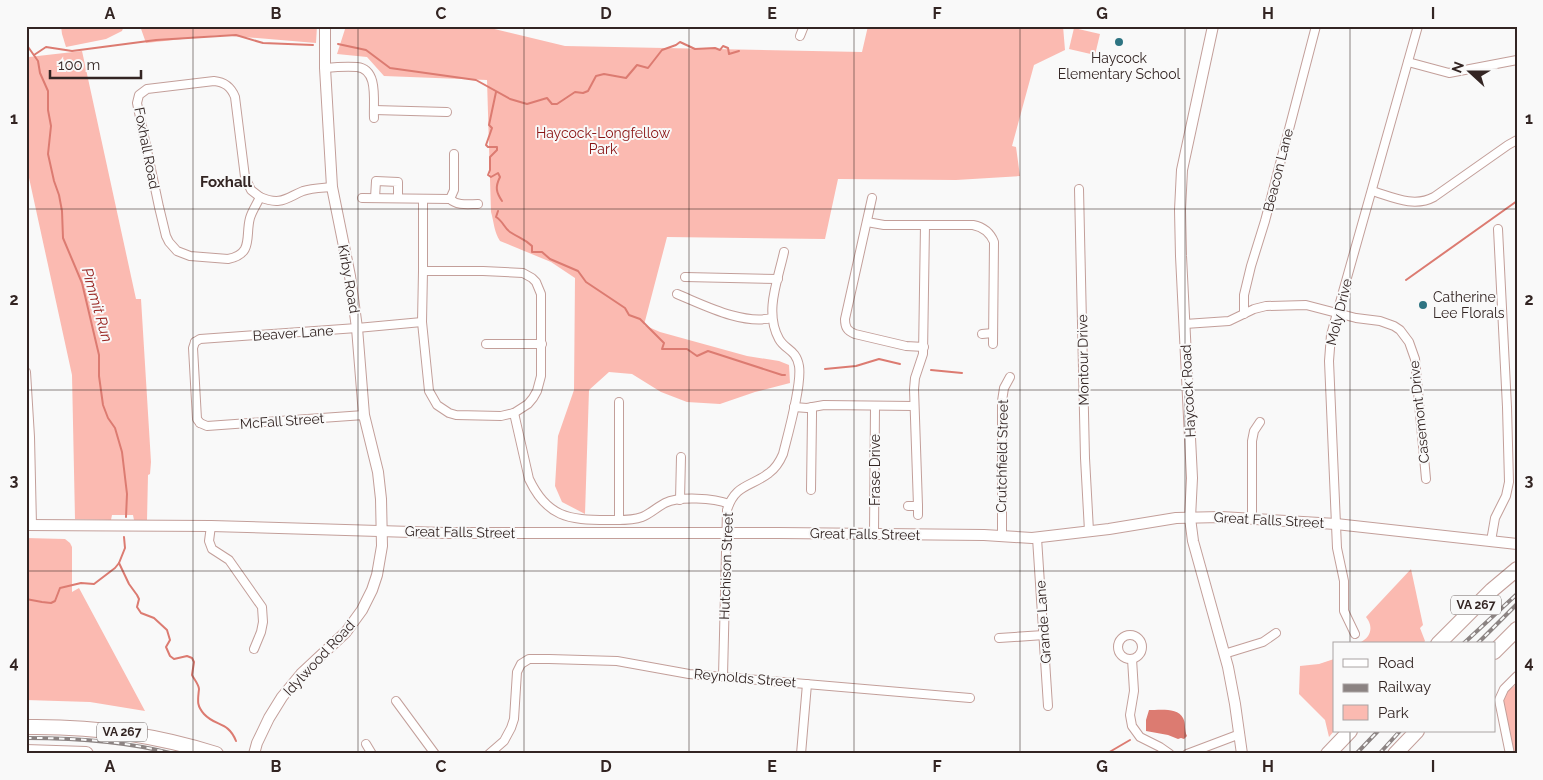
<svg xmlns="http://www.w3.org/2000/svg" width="1543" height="780" font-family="Raleway,sans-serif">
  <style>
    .green { fill: #fbbab1 }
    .water { fill: #dc7b71 }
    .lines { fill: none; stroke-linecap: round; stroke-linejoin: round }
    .stream { stroke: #dc7b71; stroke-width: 2 }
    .street-casing { stroke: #c39f9a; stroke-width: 10 }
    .secondary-casing { stroke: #c39f9a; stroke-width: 12 }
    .highway-casing { stroke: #c39f9a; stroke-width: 16 }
    .street { stroke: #fff; stroke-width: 8 }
    .secondary { stroke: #fff; stroke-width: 10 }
    .highway { stroke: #fff; stroke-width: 14 }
    .rail-casing { stroke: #8b8382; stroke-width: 4 }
    .rail { stroke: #f9f9f9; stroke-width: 2; stroke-dasharray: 5.5; stroke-linecap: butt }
    .grid { fill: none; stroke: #332523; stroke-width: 1; stroke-opacity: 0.55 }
    .poi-dot { fill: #2e7482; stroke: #f9f9f9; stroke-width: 2 }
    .labels { text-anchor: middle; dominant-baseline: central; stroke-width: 4; stroke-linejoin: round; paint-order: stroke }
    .shield { fill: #f9f9f9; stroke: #6e6563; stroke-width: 1 }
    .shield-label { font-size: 12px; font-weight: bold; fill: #332523 }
    .poi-label { font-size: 14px; fill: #332523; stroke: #f9f9f9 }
    .park-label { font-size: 14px; fill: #891313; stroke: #f9f9f9 }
    .street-label { font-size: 14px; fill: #332523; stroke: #f9f9f9 }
    .neighbourhood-label { font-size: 15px; font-weight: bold; fill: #332523; stroke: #f9f9f9 }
    .water-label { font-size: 15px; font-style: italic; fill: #972420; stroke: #f9f9f9 }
    .neatline { fill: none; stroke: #332523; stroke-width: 2 }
    .grid-label { font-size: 16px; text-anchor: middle; font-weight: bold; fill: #332523 }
  </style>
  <rect width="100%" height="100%" fill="#f9f9f9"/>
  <!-- green -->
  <g class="green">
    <path d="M61,26h63l-2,5 -16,8 -40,8 -4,-13z"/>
    <path d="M140,26h177l-1,17 -96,-8 -74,8z"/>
    <path d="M346,26h136l83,20 297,6 6,-26h195l2,24 -31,15 -22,81 4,1 4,29 -64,4 -118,-1 -13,60 -158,-2 -23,88 16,7 87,24 32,5 10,4 1,18 -35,9 -35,12 -33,-2 -26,-10 -29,-18 -23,-2 -20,18 -4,124 -23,-12 -7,-16 3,-50 16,-46 1,-112 -24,-16 -51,-21c-6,-9 -6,-19 -9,-29l-4,-132 -103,-4 -17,-19 -30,-3z"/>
    <path d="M1074,28l26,6 -5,21 -26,-6z"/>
    <path d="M82,51l54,248h5l10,163 -1,12 -2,1 -1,45h-13l-1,-5h-21l-1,5 -36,-1 -3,-144 -46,-211v-112l3,5z"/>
    <path d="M26,538l39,1 5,4 2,4v45l7,-4 66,123 -55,-9 -64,-2z"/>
    <path d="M1411,569l12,56 -3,3 5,13 -2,3h-64v-1c12,-5 15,-16 7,-26z"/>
    <path d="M1334,659v72l-5,6 -4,-17 -26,-26 1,-28 19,-2z"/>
    <path d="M1517,684v70h-5l-11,-53 7,-10z"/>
  </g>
  <!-- water -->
  <path class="water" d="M1149,710c9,0 29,-3 34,8 3,5 1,12 4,18l-3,3 -3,-1 -3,1 -10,-4 -22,-4v-11z"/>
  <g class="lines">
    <!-- stream -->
    <g class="stream">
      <path d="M26,44l12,17 2,12 8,18v19l3,16 -3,28 6,27 5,14 3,16 1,27 19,45 17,72v21l4,29 5,13 7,10 7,24 5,42 -1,23"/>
      <path d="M338,44l28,6 24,18 86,12 34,19 17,5 20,-6 5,6h5l18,-12 8,1 5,-2 8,-15 8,-2 22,4 11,-13 11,3 14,-18 14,-5 4,-3 15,7 20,-1 5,2 3,-4 5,2 1,6 10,-3"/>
      <path d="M34,55l12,-8 26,4 84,-11 80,-5 27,8 50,2"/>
      <path d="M496,92l-7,33 3,3 -6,17 2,2h9v3l-7,7v13l-2,5 3,2 7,-4 2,4c-5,10 -4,15 2,24"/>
      <path d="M498,211l-2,6c7,4 8,11 14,15 9,6 14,6 22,14v6h10l8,7 28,12 8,11 39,26 4,7 11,4 24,24 -2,6h25l10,7 11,-5 74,24h3"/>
      <path d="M1406,280l111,-79"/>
      <path d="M825,369l31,-3 23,-7 21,5"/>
      <path d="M931,370l31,3"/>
      <path d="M119,563l10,21 8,11 2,4 -2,8 4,6 13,5 13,12 3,10 -4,7 4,9 4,3 13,-3 5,2 2,4 -2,13c2,4 7,10 7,14 -1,11 -3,16 5,25 12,13 24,7 32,27"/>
      <path d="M26,599l16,3 9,1 4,-2 5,-13 21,-5 13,1 21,-16 4,-5 6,-15 -1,-11"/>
      <path d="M1106,754l24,-14"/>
    </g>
    <defs>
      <g id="street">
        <path d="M800,36l4,-10"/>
        <path d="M1408,62l41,11 68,-13"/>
        <path d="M325,68c10,-1 21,-2 32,-1 22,2 16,35 17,51"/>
        <path d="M214,81c11,1 17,6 21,16l10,80 6,13 9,7c-3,7 -8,14 -10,21 -5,18 4,36 -22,41l-38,-3 -13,-5 -8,-9 -3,-6 -7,-29 -22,-104 2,-8 8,-6z"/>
        <path d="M374,110l73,2"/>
        <path d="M1079,189l6,269 4,73"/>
        <path d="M1372,191c20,6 42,17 62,6l74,-52 9,-5"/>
        <path d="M260,197c21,9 26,1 43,-6 9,-3 19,-3 29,-4"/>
        <path d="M362,198l88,1c7,7 19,5 28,5"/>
        <path d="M375,198l1,-17 22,1v16"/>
        <path d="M872,198l-27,121c0,8 2,12 10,15l51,12 18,1"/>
        <path d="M450,199l4,-9v-36"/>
        <path d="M867,222l17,3h89c10,2 17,7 21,17l-1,102"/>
        <path d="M423,271h60l40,2 9,5 4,4 5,12v82l-4,15 -4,7 -5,6 -14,9 -13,3 -45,-1 -7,-2 -12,-8 -8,-14 -7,-69z"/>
        <path d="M423,271v-72"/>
        <path d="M685,277l93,2"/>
        <path d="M677,294c27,11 65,31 95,24"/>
        <path d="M1244,314v-19l7,-29 14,-45 51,-195"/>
        <path d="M1185,324l44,-3 25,-12 12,-3 40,-1 50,13 24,3 14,5 6,4 9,12 6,17 11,120"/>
        <path d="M982,334l11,-1"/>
        <path d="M195,342l5,-3 157,-11 65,-6"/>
        <path d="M195,342l-2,6 4,71 3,4"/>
        <path d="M486,344h56"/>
        <path d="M26,372l4,65 2,88"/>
        <path d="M794,407l13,1 17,-3 90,1"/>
        <path d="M514,413l15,66c18,38 39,41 79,41 11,0 23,1 34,-3 8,-3 15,-10 23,-14 14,-7 49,-5 64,1"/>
        <path d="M200,423l7,3 157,-11"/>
        <path d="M811,490l1,-74v-9"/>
        <path d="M680,500l1,-43"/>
        <path d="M908,506h10v9"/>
        <path d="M918,506l-4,-117 1,-11 8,-24 2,-129"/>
        <path d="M1252,518v-77l2,-10 6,-9"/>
        <path d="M619,520v-118"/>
        <path d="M211,526l-2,15 3,8 17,11 33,47 1,15 -2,10 -7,17"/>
        <path d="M874,534l1,-128"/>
        <path d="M1002,536v-135l2,-13 6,-11"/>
        <path d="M1037,538l11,168"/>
        <path d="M1491,541l4,-23 11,-22 3,-14 -2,-75 -9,-178"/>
        <path d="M1355,634l-11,-23v-30l-7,-33 -8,-187 2,-26 6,-22 81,-287"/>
        <circle cx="1130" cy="647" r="12"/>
        <path d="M999,638l45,-3"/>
        <path d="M1224,654l39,-12 13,-9"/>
        <path d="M1132,659l2,32 -4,24 2,11 8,11 20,10 10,7"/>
        <path d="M723,676l4,-166c8,-26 24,-23 42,-37 7,-5 11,-12 14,-19 5,-20 19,-69 16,-88 -3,-17 -14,-16 -20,-27 -15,-27 -1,-59 5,-87"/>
        <path d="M396,701l39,53"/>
        <path d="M366,744l6,10"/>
        <path d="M489,754l15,-13 7,-13 3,-9 3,-47 4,-8 8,-5h20l68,2 72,13 281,24"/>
        <path d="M801,754l6,-70"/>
        <path d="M1187,754l53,-20"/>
        <path d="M1510,754l-11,-54 5,-11 13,-13"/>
      </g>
      <g id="secondary">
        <path d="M1213,26l-31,144 -2,40 1,46 11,222 -2,40 3,23 35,126 7,37 7,50"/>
        <path d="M26,525l185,1 234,7h334l205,2 48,3 77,-9 67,-11 45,-1 115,7 181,20"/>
        <path d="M254,754l3,-11 12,-25 13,-21 19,-23 45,-42 16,-22 10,-20 5,-15 5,-29 -1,-47 -3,-27 -14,-57 -7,-87 -7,-52 -18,-89 -7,-119v-42"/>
      </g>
      <g id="highway">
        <path d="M1438,644l54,-54 25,-21"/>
        <path d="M1494,652l23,-23"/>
        <path d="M26,727c65,-1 128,7 190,27"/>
        <path d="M26,752l60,2"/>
        <path d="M1328,754l22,-23"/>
        <path d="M1395,754l22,-23"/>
      </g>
    </defs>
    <!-- street casing -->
    <use href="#street" class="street-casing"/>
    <!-- secondary casing -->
    <use href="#secondary" class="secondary-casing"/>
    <!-- highway casing -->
    <use href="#highway" class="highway-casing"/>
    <!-- street -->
    <use href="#street" class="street"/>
    <!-- secondary -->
    <use href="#secondary" class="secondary"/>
    <!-- highway -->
    <use href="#highway" class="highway"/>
    <defs>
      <g id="rail">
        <path d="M1463,644l54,-50"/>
        <path d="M1477,644l40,-40"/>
        <path d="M26,738c50,0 100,3 148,16"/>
        <path d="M1356,754l22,-23"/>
        <path d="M1379,754l21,-23"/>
      </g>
    </defs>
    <!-- rail casing -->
    <use href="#rail" class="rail-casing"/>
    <!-- rail -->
    <use href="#rail" class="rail"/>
  </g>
  <!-- grid -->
  <path class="grid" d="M193,26v728M358,26v728M524,26v728M689,26v728M854,26v728M1020,26v728M1185,26v728M1350,26v618M26,209h1491M26,390h1491M26,571h1491M1350,731v23"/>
  <!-- markers -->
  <g class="poi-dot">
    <circle cx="1119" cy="42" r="5"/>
    <circle cx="1423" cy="305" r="5"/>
  </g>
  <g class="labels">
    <!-- shield labels -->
    <g class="shield">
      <rect x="1451" y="595.5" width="50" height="19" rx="4"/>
      <rect x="97" y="722.5" width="50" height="19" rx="4"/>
    </g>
    <g class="shield-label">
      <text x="1476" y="605">VA 267</text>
      <text x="122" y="732">VA 267</text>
    </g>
    <!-- poi labels -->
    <g class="poi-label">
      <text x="1119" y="58">Haycock<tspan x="1119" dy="16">Elementary School</tspan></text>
      <text x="1433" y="297" text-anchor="start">Catherine<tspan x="1433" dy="16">Lee Florals</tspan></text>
    </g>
    <!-- park labels -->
    <g class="park-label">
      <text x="603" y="133">Haycock-Longfellow<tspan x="603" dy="16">Park</tspan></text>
    </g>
    <!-- street labels -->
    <g class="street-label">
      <text transform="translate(147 148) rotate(79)">Foxhall Road</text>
      <text transform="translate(1278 170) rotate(-76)">Beacon Lane</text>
      <text transform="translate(349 279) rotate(80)">Kirby Road</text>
      <text transform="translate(1339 312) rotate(-76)">Moly Drive</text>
      <text transform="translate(293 333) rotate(-4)">Beaver Lane</text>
      <text transform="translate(1083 360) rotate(-91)">Montour Drive</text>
      <text transform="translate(1188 391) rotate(-93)">Haycock Road</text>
      <text transform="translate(1419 412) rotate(-96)">Casemont Drive</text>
      <text transform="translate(282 421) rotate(-4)">McFall Street</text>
      <text transform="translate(1002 456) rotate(-89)">Crutchfield Street</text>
      <text transform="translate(875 470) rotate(-90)">Frase Drive</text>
      <text transform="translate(1269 520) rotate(3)">Great Falls Street</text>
      <text transform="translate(460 532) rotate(1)">Great Falls Street</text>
      <text transform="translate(865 534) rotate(1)">Great Falls Street</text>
      <text transform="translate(726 566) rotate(-88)">Hutchison Street</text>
      <text transform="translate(1043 622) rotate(-94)">Grande Lane</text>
      <text transform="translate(319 658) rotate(-47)">Idylwood Road</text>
      <text transform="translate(745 678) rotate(5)">Reynolds Street</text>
    </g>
    <!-- neighbourhood labels -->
    <g class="neighbourhood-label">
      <text x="226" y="182">Foxhall</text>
    </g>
    <!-- water labels -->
    <g class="water-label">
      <text transform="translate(97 305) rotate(74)">Pimmit Run</text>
    </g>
  </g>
  <!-- border -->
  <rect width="1543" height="780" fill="none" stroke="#f9f9f9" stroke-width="55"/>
  <!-- legend -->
  <rect x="1333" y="642" width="162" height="90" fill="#f9f9f9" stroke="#aaa4a3"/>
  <rect x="1343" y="659" width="25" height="8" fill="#ffffff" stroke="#aaa4a3"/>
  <text x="1378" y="668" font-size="15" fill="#332523">Road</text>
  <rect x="1343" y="684" width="25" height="8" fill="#8b8382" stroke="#aaa4a3"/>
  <text x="1378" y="692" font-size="15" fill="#332523">Railway</text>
  <rect x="1343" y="705" width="25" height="15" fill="#fbbab1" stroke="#aaa4a3"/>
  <text x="1378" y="718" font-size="15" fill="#332523">Park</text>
  <!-- north arrow -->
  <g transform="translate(1470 72) rotate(291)" stroke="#f9f9f9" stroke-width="4" paint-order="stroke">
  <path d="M0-4L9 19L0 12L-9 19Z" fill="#332523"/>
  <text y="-8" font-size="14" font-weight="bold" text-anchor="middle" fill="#332523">N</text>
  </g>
  <!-- scale -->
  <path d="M50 70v8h91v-8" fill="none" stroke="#332523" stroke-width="2.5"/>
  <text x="58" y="70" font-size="15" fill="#332523" stroke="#f9f9f9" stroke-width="4" paint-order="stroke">100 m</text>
  <rect x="28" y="28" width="1488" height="724" class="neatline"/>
  <g class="grid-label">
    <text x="110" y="19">A</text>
    <text x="276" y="19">B</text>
    <text x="441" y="19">C</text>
    <text x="606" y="19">D</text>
    <text x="772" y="19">E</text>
    <text x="937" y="19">F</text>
    <text x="1102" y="19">G</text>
    <text x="1268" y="19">H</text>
    <text x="1433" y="19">I</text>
    <text x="14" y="124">1</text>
    <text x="1529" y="124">1</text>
    <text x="14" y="305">2</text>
    <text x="1529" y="305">2</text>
    <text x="14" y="486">3</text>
    <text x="1529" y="486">3</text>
    <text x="14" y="668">4</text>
    <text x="1529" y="668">4</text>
    <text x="110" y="772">A</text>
    <text x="276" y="772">B</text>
    <text x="441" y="772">C</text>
    <text x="606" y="772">D</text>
    <text x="772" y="772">E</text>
    <text x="937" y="772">F</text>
    <text x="1102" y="772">G</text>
    <text x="1268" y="772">H</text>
    <text x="1433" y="772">I</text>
  </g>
</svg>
